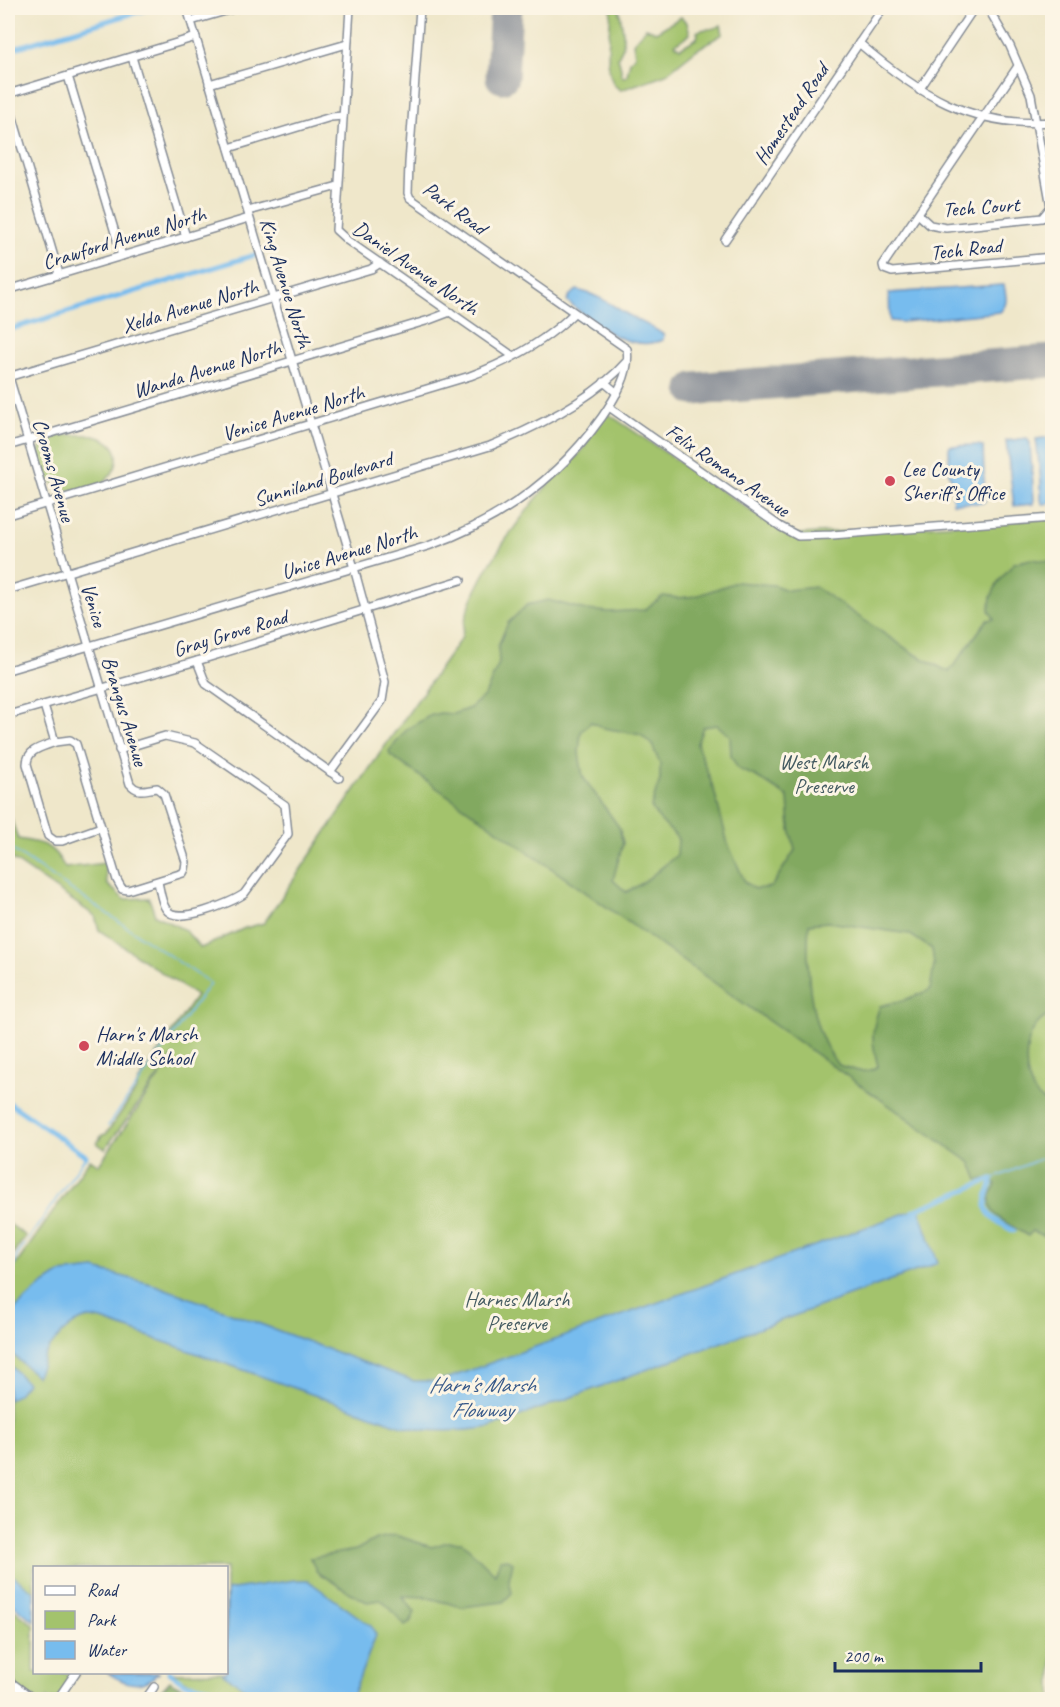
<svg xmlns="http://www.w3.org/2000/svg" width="1060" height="1707" font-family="Caveat,sans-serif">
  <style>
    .green { fill: #a3c36c; stroke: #5f7965; stroke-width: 1.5 }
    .forest { fill: #82a960; stroke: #4e6c5f; stroke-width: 1.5; fill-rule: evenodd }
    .water { fill: #77bcee; stroke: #4976a6; stroke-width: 1.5 }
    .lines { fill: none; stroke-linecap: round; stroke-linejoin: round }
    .stream { stroke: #77bcee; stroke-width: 1.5 }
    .canal { stroke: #77bcee; stroke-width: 5 }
    .runway { stroke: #858b94; stroke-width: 33 }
    .minor-casing { stroke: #858b94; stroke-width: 10 }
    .minor { stroke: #fff; stroke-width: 7 }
    .poi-dot { fill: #d1495b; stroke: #fcf5e5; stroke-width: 2 }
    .labels { text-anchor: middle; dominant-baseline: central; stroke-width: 6; stroke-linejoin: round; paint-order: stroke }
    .street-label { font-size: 21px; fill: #1b2f5e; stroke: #fcf5e5 }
    .poi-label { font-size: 21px; fill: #1b2f5e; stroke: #fcf5e5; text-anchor: start }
    .park-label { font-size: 21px; fill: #445b62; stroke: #fcf5e5 }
    .water-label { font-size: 22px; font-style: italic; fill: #375989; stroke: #fcf5e5 }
  </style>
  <rect width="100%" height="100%" fill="#fcf5e5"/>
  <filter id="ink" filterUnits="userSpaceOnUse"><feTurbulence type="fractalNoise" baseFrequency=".0167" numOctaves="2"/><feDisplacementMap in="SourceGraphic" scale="12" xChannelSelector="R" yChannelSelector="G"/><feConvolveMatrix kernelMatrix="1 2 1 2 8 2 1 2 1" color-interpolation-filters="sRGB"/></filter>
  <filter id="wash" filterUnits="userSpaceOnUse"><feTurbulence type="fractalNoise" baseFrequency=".008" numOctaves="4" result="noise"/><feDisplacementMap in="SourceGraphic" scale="24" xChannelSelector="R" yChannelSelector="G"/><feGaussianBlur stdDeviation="1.35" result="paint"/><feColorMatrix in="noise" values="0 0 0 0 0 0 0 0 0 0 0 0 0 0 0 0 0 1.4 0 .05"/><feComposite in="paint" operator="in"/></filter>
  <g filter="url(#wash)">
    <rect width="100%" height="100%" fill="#efe7ca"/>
    <!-- green -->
    <g class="green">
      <path d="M611,8h8l4,23v16l-5,10 3,11v7l3,2 3,-2 3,-14 5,-6 -2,-12 13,-15 10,4 25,-15 6,6 3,11 -15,10 5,4 16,-9 2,-4 -1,-3c6,-5 14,0 24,-7l2,9 -27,16 -30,24 -45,16c-21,-8 -10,-63 -10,-82z"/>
      <path d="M607,410l3,5 177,120 265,-17v1181h-824l-17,-10 -31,-10 -10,-6 56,-1v-104h-192v33l-26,-19v-306l82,-117 9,6 75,-110 -69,94 -8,-6 5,-8 4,-1 31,-45v-5l59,-88 -97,-66 -4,-14 -87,-60v-46l10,29c25,4 35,5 47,29l40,-5 2,21 17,15 25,-1 6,17 30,15 16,18 44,-20 19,-5 121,-177 77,-109c3,-48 57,-118 88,-155 17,-20 40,-28 42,-58z"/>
      <path d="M59,435c14,0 29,-2 42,3 43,17 -9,76 -48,45 -9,-8 -14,-14 -18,-26 4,-11 13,-18 24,-22z"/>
      <path d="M8,1223l18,13 -12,17 -6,3z"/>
      <path d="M8,1606l26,19v47l45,1 -22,26h-40l-9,-5z"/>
    </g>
    <!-- forest -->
    <g class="forest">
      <path d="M1031,559l21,3v453c-27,6 -31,51 -20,73 4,8 12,14 20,18v129l-7,1 -13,-5 -4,5c-4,-2 -8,-5 -12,-7 -20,-12 -35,-20 -20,-45l-8,-5 -10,1 -7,-17 -581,-408 -1,-4 18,-22 22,-13 11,-3 13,1 17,-6 15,-13 14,-32 -1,-17 10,-23 19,-18 21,-5 38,10 23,2 35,-2 19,-14 15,2 18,-2 40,-14 38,3 13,5 28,-3 98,66 36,19 38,-52 7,-1 -5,-9 2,-13 7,-15 16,-19zM591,722l13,6 37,7 11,10 8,19v16l-9,27c8,16 17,19 27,32l-1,16c-17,13 -32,29 -51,37l-13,-12 10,-37 -4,-16 -36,-50 -4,-24 2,-21zM717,725l13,11 1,20 7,13 19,8 31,20 2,32 5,21 -24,37 -16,2 -10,-7 -17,-38 -14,-54 -17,-46 6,-17zM828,922l81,12 23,15 2,16 -4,25 -26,10 -24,6c-9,24 -9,35 -2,60 -8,6 -16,7 -26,3 -4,-1 -9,-2 -13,-4 -3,-2 -6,-7 -8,-11 -23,-34 -25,-90 -22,-130z"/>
      <path d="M395,1535l37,12 15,-5h15l33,32 5,-14 7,-1 6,4 -4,16 3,14 -9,9 -41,5 -37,-10 -23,-1 13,16 -4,10 -6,4c-8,-9 -14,-18 -24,-26l-14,2 -17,-9 -33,-21 -7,-14 46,-8 20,-11z"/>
      <path d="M170,1681c13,11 32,9 46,18h-63z"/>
    </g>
    <!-- water -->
    <g class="water">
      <path d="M1001,285h3c2,11 5,19 -4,27l-98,10 -12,-1 -1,-28z"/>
      <path d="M577,290c19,4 32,13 48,23 13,8 27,13 39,22l-1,5c-36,14 -70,-18 -96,-39l3,-6z"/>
      <path d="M1052,437v66l-9,1 -2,-4v-18l-5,-43z"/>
      <path d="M1027,438l3,5 4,57 -1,4 -19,2 -8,-65z"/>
      <path d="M978,445l5,2 2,54 -3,2h-29l-2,-25 -2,-5v-25l1,-2z"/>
      <path d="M919,1208l19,55 -448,164c-30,5 -58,6 -88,-1l-300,-106c-4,-1 -10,-2 -14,-2 -16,3 -35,23 -43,36 -4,8 -3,15 -9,22l-28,-26v-37l6,-3 27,-24 20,-13 34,-4 60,16 259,96h20l15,-3z"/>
      <path d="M8,1363l19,20 -9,11 -10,6z"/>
      <path d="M8,1572l26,20v29l-26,-20z"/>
      <path d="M295,1580h12l64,46 5,9 -25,64h-91l-38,-26 4,-1 1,-82z"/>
      <path d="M108,1673h50c-15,17 -34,11 -50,0z"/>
    </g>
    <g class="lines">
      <!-- stream -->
      <g class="stream">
        <path d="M8,847l202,136 -102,143"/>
        <path d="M992,1179l60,-25"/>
        <path d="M8,1281l5,-6 3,-18 70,-101"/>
      </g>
      <!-- canal -->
      <g class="canal">
        <path d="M8,50l143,-42"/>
        <path d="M8,330l247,-75"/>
        <path d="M8,1102l78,54"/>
        <path d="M992,1179c-1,8 -7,20 -6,28 1,10 20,20 28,24"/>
        <path d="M913,1211l79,-32"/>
        <path d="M169,1672l15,11 29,6 15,11"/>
      </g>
      <!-- runway -->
      <g class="runway">
        <path d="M502,77l4,-69"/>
        <path d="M694,389l358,-28"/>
      </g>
    </g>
  </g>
  <g filter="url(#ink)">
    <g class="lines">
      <defs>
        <g id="minor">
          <path d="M187,8l167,560 31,114 -3,19 -52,71"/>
          <path d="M350,8l-14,222 12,11 165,115"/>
          <path d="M191,21l45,-13"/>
          <path d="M859,43c59,51 112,85 193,79"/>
          <path d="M132,57l54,180"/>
          <path d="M1018,66l-135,199 1,4 8,3 160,-15"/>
          <path d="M68,76l54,180"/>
          <path d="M209,84l138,-40"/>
          <path d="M919,90l55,-82"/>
          <path d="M8,94l188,-57"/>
          <path d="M8,101l51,173"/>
          <path d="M229,148l102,-31 12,-1"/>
          <path d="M248,211l90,-25"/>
          <path d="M919,215l11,10 16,3 96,-10 9,-11 -20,-112 -21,-49 -22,-38"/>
          <path d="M725,240l158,-232"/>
          <path d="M8,290l241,-72"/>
          <path d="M8,377l363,-108 9,-6"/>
          <path d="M9,377l121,407c9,10 15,5 27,4l7,6 22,68 -1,7 -2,4 -55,17 -6,-1 -5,-9 -41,-136 -6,-4 -15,2 -11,-37"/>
          <path d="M604,382l13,11"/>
          <path d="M609,407l172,120 17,9 34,-1 220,-17"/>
          <path d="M8,446l421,-126 21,-8"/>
          <path d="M8,515l462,-139c37,-14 76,-35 104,-63"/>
          <path d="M8,590l482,-144c47,-19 103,-46 137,-85"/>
          <path d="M197,661l9,23 133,94"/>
          <path d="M8,670l420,-124c72,-25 130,-67 174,-129 13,-19 29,-44 25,-68l-217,-151 -2,-5 1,-30 11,-155"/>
          <path d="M8,715l189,-54 264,-81"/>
          <path d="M55,742c-12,5 -28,7 -28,22l21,72 7,5h7l39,-14"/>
          <path d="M119,750l46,-14 30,7 90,62 3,29 -44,60c-13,9 -68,32 -78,15 -5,-7 -6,-19 -8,-27"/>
          <path d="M8,1680l27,20"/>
          <path d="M57,1700l19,-28"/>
          <path d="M145,1700l9,-13"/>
        </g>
      </defs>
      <!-- minor casing -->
      <use href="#minor" class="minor-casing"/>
      <!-- minor -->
      <use href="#minor" class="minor"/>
    </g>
  </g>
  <!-- markers -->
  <g class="poi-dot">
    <circle cx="890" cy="481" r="6"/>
    <circle cx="84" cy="1046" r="6"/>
  </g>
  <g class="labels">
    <!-- street labels -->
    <g class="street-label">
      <text transform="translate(791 114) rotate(-56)">Homestead Road</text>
      <text transform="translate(981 207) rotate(-4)">Tech Court</text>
      <text transform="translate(455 208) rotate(37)">Park Road</text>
      <text transform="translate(124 238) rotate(-17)">Crawford Avenue North</text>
      <text transform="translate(966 249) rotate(-6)">Tech Road</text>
      <text transform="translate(416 268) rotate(35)">Daniel Avenue North</text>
      <text transform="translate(286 283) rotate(73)">King Avenue North</text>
      <text transform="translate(190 306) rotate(-17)">Xelda Avenue North</text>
      <text transform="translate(207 369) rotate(-17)">Wanda Avenue North</text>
      <text transform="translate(293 413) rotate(-17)">Venice Avenue North</text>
      <text transform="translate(54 470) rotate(74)">Crooms Avenue</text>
      <text transform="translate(728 470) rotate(35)">Felix Romano Avenue</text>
      <text transform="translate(323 479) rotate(-17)">Sunniland Boulevard</text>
      <text transform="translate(349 552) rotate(-17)">Unice Avenue North</text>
      <text transform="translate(94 605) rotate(73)">Venice</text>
      <text transform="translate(230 633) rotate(-17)">Gray Grove Road</text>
      <text transform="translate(125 711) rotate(73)">Brangus Avenue</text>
    </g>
    <!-- poi labels -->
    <g class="poi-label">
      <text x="902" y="469">Lee County<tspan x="902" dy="24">Sheriff's Office</tspan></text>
      <text x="96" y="1034">Harn's Marsh<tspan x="96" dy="24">Middle School</tspan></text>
    </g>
    <!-- park labels -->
    <g class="park-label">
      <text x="824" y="762">West Marsh<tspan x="824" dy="24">Preserve</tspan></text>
      <text x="517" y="1299">Harnes Marsh<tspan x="517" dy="24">Preserve</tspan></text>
    </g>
    <!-- water labels -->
    <g class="water-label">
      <text x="482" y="1385">Harn's Marsh<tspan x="482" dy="25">Flowway</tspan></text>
    </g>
  </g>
  <!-- margin -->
  <rect width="1060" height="1707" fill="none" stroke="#fcf5e5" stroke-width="30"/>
  <!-- legend -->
  <rect x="33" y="1566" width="195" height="108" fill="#fcf5e5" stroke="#a2a6af" stroke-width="1.5"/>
  <rect x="45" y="1586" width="30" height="9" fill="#ffffff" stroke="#a2a6af" stroke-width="1.5"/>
  <text x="87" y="1596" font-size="18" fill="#1b2f5e">Road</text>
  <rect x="45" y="1611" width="30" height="18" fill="#a3c36c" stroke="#a2a6af" stroke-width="1.5"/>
  <text x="87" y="1626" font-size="18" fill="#1b2f5e">Park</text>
  <rect x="45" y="1641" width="30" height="18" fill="#77bcee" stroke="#a2a6af" stroke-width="1.5"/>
  <text x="87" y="1656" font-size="18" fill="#1b2f5e">Water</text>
  <!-- scale -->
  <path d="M835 1662v9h146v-9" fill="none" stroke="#1b2f5e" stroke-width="3"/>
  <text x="844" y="1662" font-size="18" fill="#1b2f5e" stroke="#fcf5e5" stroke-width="4.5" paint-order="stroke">200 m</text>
</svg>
